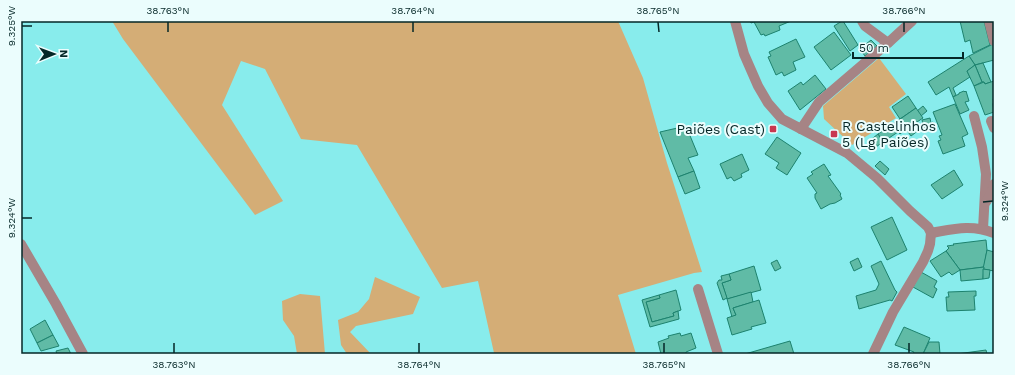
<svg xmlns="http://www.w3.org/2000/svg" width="1015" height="375" font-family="'Work Sans',sans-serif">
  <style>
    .green { fill: #d4ad76 }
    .building { fill: #60bba6; stroke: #1d826e }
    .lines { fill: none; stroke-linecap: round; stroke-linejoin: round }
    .minor { stroke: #a68485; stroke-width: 10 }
    .ticks { fill: none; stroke: #052727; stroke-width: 1.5 }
    .poi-dot { fill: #c83850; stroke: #ebfdfd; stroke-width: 1.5 }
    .labels { text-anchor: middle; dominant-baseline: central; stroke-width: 4; stroke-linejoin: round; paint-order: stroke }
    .poi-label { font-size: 14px; fill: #052727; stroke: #ebfdfd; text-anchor: start }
    .neatline { fill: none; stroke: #052727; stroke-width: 1.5 }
    .ticks-label { font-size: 10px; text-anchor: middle; fill: #052727 }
  </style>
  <rect width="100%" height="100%" fill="#88ecec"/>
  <!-- green -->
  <g class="green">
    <path d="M112,21h506l25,57 24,85 35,109 -8,1 -76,22 18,59h-144l2,-1 -16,-72 -36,7 -85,-143 -56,-6 -36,-70 -24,-8 -19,44 61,96 -28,14 -132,-176z"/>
    <path d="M879,58l27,36 -17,13 7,11 -44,27 -28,-26 -1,-13z"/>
    <path d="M375,277l45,20 -7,17 -57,12 -6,6 21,22h-24l-6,-9 -3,-25 20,-8 11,-13z"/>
    <path d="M300,294l20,2 5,58h-28l-3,-18 -11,-16 -1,-19z"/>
  </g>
  <!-- building -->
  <g class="building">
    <path d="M750,21h41l-12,5 1,4 -15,6 -1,-2 -3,1 -7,-13 -3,1z"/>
    <path d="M842,21h1l15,24 -8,6 -16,-25z"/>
    <path d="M960,21h24l6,24 -17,8 -3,-13 -5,2z"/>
    <path d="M834,32l17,23 -20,15 -17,-23z"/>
    <path d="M796,39l9,18 -12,5 3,8 -12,6 -2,-4 -6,3 -8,-18 3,-1 -2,-4z"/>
    <path d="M871,40l6,6 -12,10 -5,-7z"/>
    <path d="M993,44l1,6v10l-19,5 -6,-9z"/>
    <path d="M969,56l6,9 -8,6 3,6 -17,11 3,7 -3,2 -4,-10 -13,8 -8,-13z"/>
    <path d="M983,63l8,19 -6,2 -1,-2h-2l-7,-17z"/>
    <path d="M975,65l7,17 -8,4 -7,-15z"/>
    <path d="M815,75l11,14 -26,21 -12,-19 13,-9 2,3z"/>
    <path d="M994,81v18h-1l1,3 -1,2 1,8 -9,3 -11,-29 10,-4 1,2z"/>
    <path d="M964,91l1,1 1,-1 3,10 -4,1 4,8 -9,4 -7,-17 6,-3v-1z"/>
    <path d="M908,96l8,12 -16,11 -8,-12z"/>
    <path d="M955,104l13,30 -6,3 3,9 -22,8 -5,-13 3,-1 -2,-4 3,-1 -9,-23z"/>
    <path d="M923,106l4,5 -6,5 -4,-5z"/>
    <path d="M916,108l7,10 -9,6 5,6 -8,6 -5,-7 -6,5 -7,-10z"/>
    <path d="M930,118l1,5 2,-1 1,3 -2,1v1l-8,2 -2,-9z"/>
    <path d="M893,124l5,8 -15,10 -5,-8z"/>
    <path d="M686,126l12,29 -10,3 6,13 -16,6 -18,-45z"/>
    <path d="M878,134l5,8 -10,7 -5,-7z"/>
    <path d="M777,137l24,16 -14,22 -11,-7 3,-5 -14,-9z"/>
    <path d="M742,154l7,16 -8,4 1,3 -8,4 -3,-4 -4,2 -7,-15z"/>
    <path d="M880,161l9,8 -4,6 -10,-9z"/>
    <path d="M824,164l7,11 -3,1 13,18 -1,1 2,4 -7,4 -5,1 -9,5 -6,-11v-4l2,-1 -10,-15 6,-4 -2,-2z"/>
    <path d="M954,170l9,15 -21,14 -11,-14z"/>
    <path d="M694,171l6,17 -15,6 -7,-17z"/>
    <path d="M892,217l15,33 -20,10 -16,-33z"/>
    <path d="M986,240l1,10 -3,17 -24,3 -14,-19 3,-3 -2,-2 7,-1 -1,-1z"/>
    <path d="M987,250l7,2v19l-11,-2z"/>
    <path d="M946,251l14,19 -8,5 -3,-3 -8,5 -11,-16z"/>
    <path d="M858,258l4,9 -8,4 -4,-9z"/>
    <path d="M777,260l4,8 -6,3 -4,-8z"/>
    <path d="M881,261l14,29 2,2 -5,9 -2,-1 -31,9 -3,-13 20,-6 3,-6 -8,-18z"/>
    <path d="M754,266l7,24 -34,9 -5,-16 9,-3 -2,-6z"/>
    <path d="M984,267l-1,12 -22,2 -1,-11z"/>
    <path d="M983,269l7,1 -1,8 -6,1z"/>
    <path d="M921,272l16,9 -3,6 3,2 -4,9 -20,-11z"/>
    <path d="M729,274l2,6 -9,3 5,15 -4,2 -6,-17 2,-3h3l-1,-4z"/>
    <path d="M676,290l5,20 -8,3 1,3 -22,6 -6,-20 14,-4 -1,-3z"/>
    <path d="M976,291v5h-2l1,14 -28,1 -1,-14h3l-1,-5z"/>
    <path d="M751,292l2,10 -20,6 3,7 -4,2 -5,-18z"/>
    <path d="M659,295l1,3 -14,4 6,20 22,-6 -1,-3 5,-2 1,8 -29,8 -8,-27z"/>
    <path d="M759,300l7,23 -15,4 1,2 -20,6 -5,-17 9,-3 -3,-7z"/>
    <path d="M45,320l8,15 -16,8 -7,-14z"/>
    <path d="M904,327l26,11 -7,16h-10l1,-2 -19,-7z"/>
    <path d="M680,333l1,3 10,-3 5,15 -10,4v2h-25l-3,-12 11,-4 -1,-2z"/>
    <path d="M53,335l6,11 -18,5 -4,-8z"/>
    <path d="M790,341l4,13h-49z"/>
    <path d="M929,342h10l1,12h-17z"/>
    <path d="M68,348l3,6h-14l-1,-3z"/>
    <path d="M986,350l1,4h-30z"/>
  </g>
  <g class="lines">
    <!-- minor -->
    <g class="minor">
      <path d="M735,21l9,33 14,32 10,17 14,16 65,34 30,25 33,33 18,16 3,6 -1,11 -2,7 -5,11 -30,50 -20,42"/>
      <path d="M862,21l3,5 23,17"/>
      <path d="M989,21l5,20"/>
      <path d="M974,116l8,31 4,27 -3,55"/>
      <path d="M991,121l3,7"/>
      <path d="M801,129l18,-27 69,-59 24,-22"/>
      <path d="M986,202l6,-10 2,-8"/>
      <path d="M931,233c23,-4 40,-9 63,0"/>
      <path d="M21,244l35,60 27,50"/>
      <path d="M698,289l20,65"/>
    </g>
  </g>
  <!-- ticks -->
  <path class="ticks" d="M168,22v10M413,22v10M658,22l1,10M904,22v10M22,26h10M983,202l10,-1M22,218h10M174,343v10M419,343v10M664,343v10M909,343v10"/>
  <!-- markers -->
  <g class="poi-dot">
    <rect x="769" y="125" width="8" height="8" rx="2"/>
    <rect x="830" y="130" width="8" height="8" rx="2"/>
  </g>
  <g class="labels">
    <!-- poi labels -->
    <g class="poi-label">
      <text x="842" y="126">R Castelinhos<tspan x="842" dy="16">5 (Lg Paiões)</tspan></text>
      <text x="765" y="129" text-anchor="end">Paiões (Cast)</text>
    </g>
  </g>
  <!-- border -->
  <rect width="1015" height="375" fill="none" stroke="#ebfdfd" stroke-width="44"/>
  <!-- north arrow -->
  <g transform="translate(54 54) rotate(89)" stroke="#ebfdfd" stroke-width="3" paint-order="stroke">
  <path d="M0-3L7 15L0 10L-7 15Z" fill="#052727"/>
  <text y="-6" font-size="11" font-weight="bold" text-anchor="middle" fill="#052727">N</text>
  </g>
  <!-- scale -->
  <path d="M853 52v6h110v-6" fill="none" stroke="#052727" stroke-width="2"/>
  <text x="859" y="52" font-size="12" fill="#052727" stroke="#ebfdfd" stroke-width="3" paint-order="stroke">50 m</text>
  <rect x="22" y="22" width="971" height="331" class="neatline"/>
  <g class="ticks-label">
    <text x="168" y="14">38.763°N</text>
    <text x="413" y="14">38.764°N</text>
    <text x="658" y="14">38.765°N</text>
    <text x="904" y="14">38.766°N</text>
    <text transform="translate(11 26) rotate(-90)" y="4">9.325°W</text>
    <text transform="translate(1004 201) rotate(-90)" y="4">9.324°W</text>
    <text transform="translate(11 218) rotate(-90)" y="4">9.324°W</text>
    <text x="174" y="368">38.763°N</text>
    <text x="419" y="368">38.764°N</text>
    <text x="664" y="368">38.765°N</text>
    <text x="909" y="368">38.766°N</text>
  </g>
</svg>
